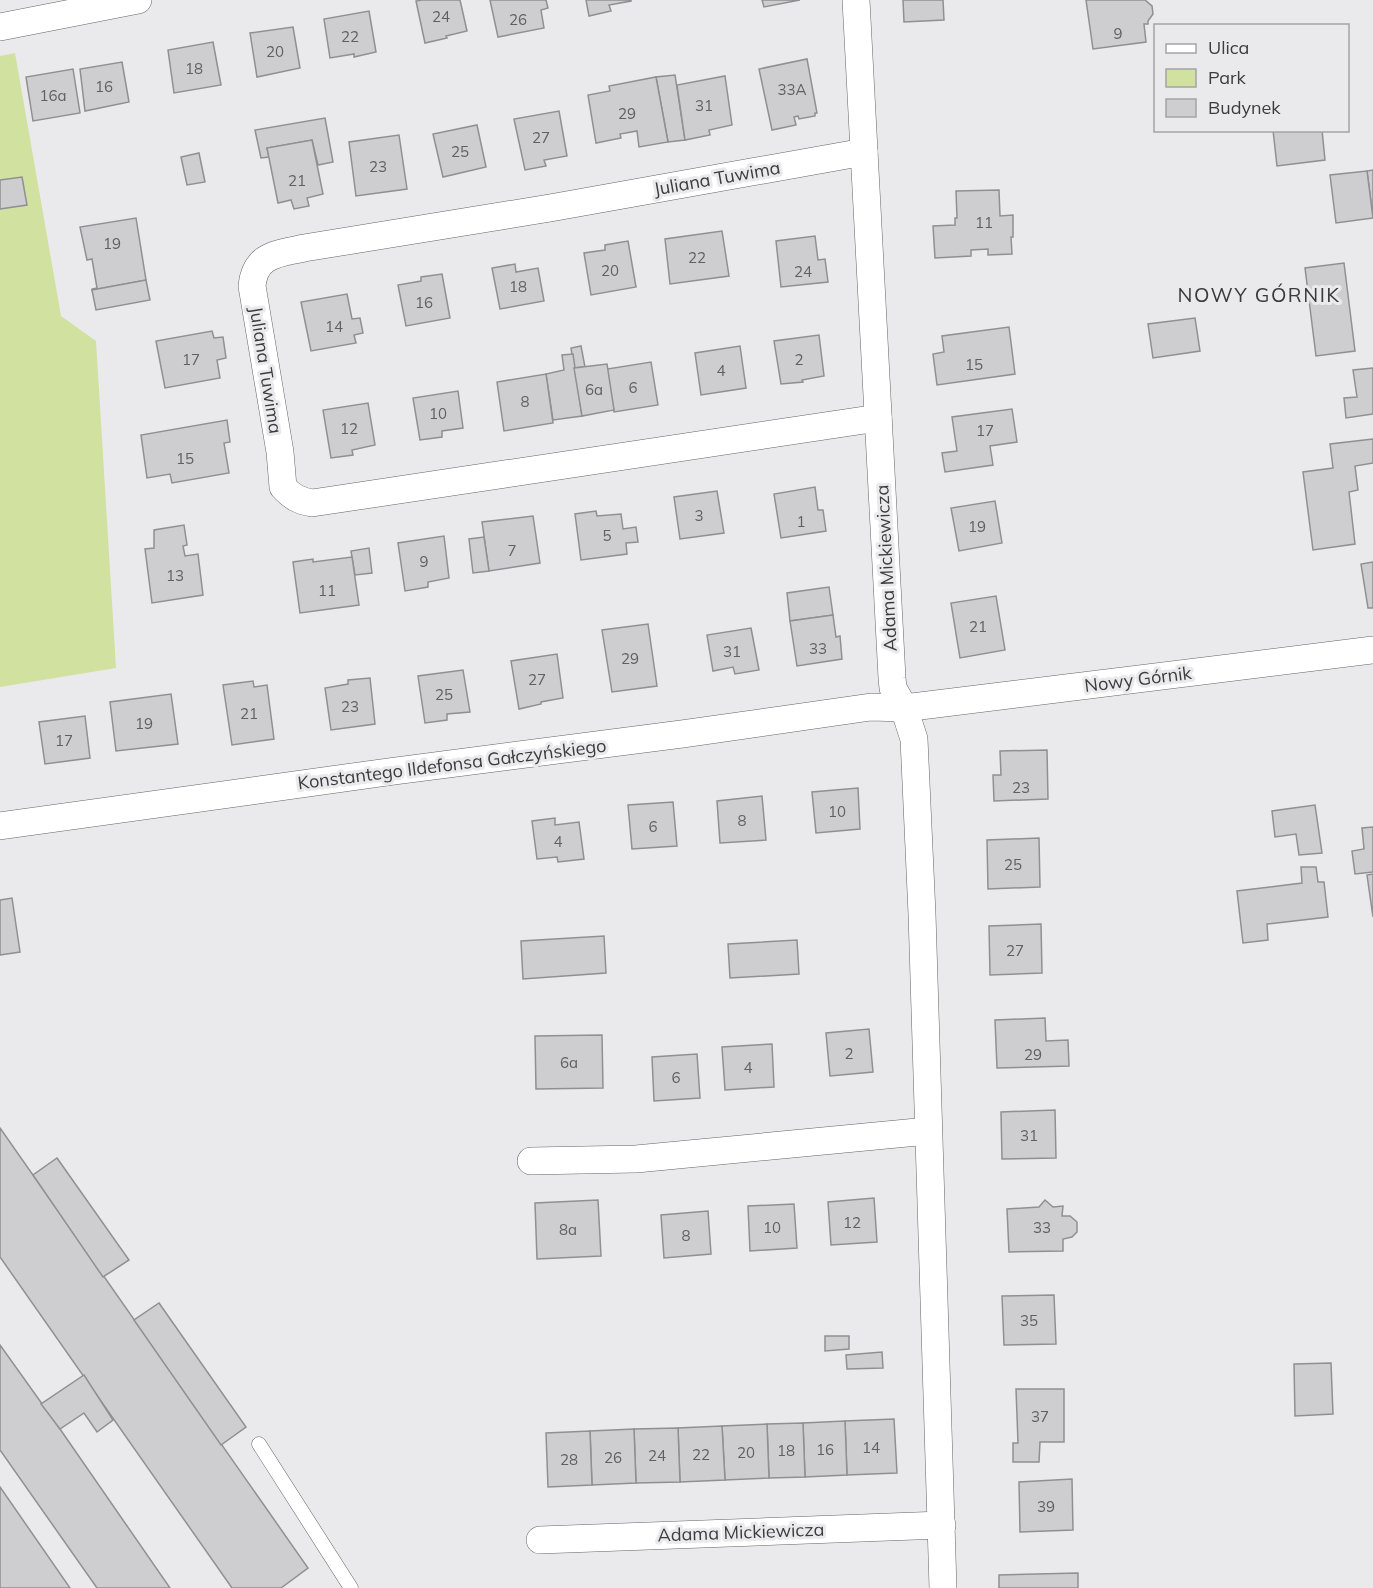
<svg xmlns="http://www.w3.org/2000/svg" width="1373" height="1588" font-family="Mulish,sans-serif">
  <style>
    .green { fill: #d1e19f }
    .building { fill: #ceced1; stroke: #908f93; stroke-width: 1.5 }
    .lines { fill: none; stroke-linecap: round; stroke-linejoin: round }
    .service-casing { stroke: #646467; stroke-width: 15 }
    .minor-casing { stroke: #646467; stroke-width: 28 }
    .service { stroke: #fff; stroke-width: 14 }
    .minor { stroke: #fff; stroke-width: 27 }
    .labels { text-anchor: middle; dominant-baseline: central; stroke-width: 6; stroke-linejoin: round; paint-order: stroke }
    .number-label { font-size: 15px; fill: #606063 }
    .street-label { font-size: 18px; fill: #3c3c3e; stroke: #eaeaed }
    .neighbourhood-label { font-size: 20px; letter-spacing: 1.5px; fill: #3a393c; stroke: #eaeaed }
  </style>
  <rect width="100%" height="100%" fill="#eaeaed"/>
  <!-- green -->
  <path class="green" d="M15,53l46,263 35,25 20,327 -116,19v-631z"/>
  <!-- building -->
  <g class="building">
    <path d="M422,0h38l7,31 -21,5 1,2 -22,5 -9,-42z"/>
    <path d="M490,0h56l2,8 -7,2 3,18 -46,9z"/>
    <path d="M586,0h45v1l-22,4 2,6 -22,5z"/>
    <path d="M762,0h38l-36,7z"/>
    <path d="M903,0h40l1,20 -40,2z"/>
    <path d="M1086,0h59l7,6 1,8 -5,7v3h-4l2,18 -53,7z"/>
    <path d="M369,11l7,41 -22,5v-3l-24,4 -6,-39z"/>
    <path d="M293,27l7,41 -43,9 -7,-44z"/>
    <path d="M213,42l8,43 -47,8 -6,-43z"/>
    <path d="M807,59l10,54h-2v3l-16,3 -1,-3 -4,1 2,8 -24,5 -13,-61z"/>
    <path d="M122,62l7,40 -44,9 -5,-42z"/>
    <path d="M73,69l7,44 -47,8 -7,-44z"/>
    <path d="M675,75l10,65 -17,2 -12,-65z"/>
    <path d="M725,76l7,49 -23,5 1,5 -25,5 -8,-55z"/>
    <path d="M656,77l12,65 -29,5 -2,-16 -17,3 1,4 -25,5 -8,-48 22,-4 -1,-5z"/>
    <path d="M559,111l8,45 -23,4 2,6 -21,4 -11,-51z"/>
    <path d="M325,118l8,44 -15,3 -6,-25 -45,8 2,9 -8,1 -6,-28z"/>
    <path d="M477,125l9,42 -43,10 -10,-43z"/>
    <path d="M1273,130h49l3,30 -48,6z"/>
    <path d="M399,135l8,54 -51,7 -7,-54z"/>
    <path d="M312,140l11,54 -16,4 2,8 -15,3 -3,-9 -13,3 -11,-55z"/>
    <path d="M199,153l6,29 -18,3 -6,-28z"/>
    <path d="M1373,170v48l-6,-47z"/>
    <path d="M1367,171l6,47 -37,5 -6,-48z"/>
    <path d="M22,177l5,28 -27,4v-29z"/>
    <path d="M999,190l1,26 13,-1v22h-2l1,17 -24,1v-6l-17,1v6l-36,2 -2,-32 22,-1v-7h2l-1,-27z"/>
    <path d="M136,218l10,62 -54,10v-1l5,-1 -5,-29 -5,1 -7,-33z"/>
    <path d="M722,231l7,45 -59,8 -5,-45z"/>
    <path d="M815,236l3,24 7,-1 3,23 -47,5 -5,-46z"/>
    <path d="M628,241l8,46 -45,8 -7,-42 21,-3v-5z"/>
    <path d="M1344,263l11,88 -39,5 -11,-88z"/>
    <path d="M515,264l1,8 22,-4 6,33 -44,8 -8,-41z"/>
    <path d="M442,274l8,44 -44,8 -8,-41 23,-4v-4z"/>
    <path d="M146,280l4,20 -54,10 -4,-20z"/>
    <path d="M347,294l5,25 8,-1 3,15 -9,2 2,8 -45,8 -10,-49z"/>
    <path d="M1195,318l5,33 -47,7 -5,-34z"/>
    <path d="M1009,327l6,47 -78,11 -4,-31 11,-2 -2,-16z"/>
    <path d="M212,331l2,7 9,-1 3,21 -9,2 3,18 -55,10 -9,-47z"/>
    <path d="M819,335l5,41 -22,4 1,2 -22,2 -7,-43z"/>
    <path d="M581,346l4,21 -11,1 -3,-20z"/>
    <path d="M740,346l6,42 -45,7 -6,-42z"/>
    <path d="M573,354l9,62 -29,4 -7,-46 18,-4 -2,-15z"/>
    <path d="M651,362l7,43 -44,7 -7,-43z"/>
    <path d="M607,364l7,46 -32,6 -8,-48z"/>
    <path d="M1373,368v46l-27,4 -2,-20 13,-1 -4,-27z"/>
    <path d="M546,374l7,49 -49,8 -7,-49z"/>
    <path d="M458,391l5,37 -21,3v6l-22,3 -7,-42z"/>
    <path d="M368,403l7,42 -23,5 1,5 -22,3 -8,-48z"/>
    <path d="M1012,409l5,33 -27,4 3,19 -48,7 -3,-19 15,-2 -5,-34z"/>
    <path d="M227,420l3,22 -6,1 5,30 -57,10 -2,-9 -23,4 -6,-43z"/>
    <path d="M1373,439v24l-18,3 3,24 -9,2 6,52 -42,6 -10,-78 30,-4 -3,-24z"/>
    <path d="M815,487l3,23h5l3,21 -45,7 -7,-44z"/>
    <path d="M717,491l7,42 -44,6 -6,-42z"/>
    <path d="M995,501l7,42 -43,8 -8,-43z"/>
    <path d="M596,511l1,5 24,-2 2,15 13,-2 2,15 -12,1 1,11 -46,6 -6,-46z"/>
    <path d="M533,516l7,47 -51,8 -7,-49z"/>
    <path d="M184,525l3,20 -4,1 2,10 13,-2 5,41 -51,8 -7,-54 9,-1v-18z"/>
    <path d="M444,536l5,42 -21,4v5l-23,4 -7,-48z"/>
    <path d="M484,537l5,34 -16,2 -4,-34z"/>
    <path d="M369,548l3,25 -17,2 -4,-24z"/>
    <path d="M352,557l7,48 -59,8 -7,-51 20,-3v3z"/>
    <path d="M1373,562v46h-5l-7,-44z"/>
    <path d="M829,587l4,28 -43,6 -3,-28z"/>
    <path d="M996,596l9,54 -45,8 -9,-55z"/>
    <path d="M833,615l3,22 4,-1 2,23 -45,7 -7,-45z"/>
    <path d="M648,624l9,62 -45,6 -10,-62z"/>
    <path d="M751,628l8,42 -24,4 -2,-7 -20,4 -6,-36z"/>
    <path d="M557,654l6,44 -22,4v2l-22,5 -8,-48z"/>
    <path d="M463,670l7,42 -23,2v6l-22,3 -7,-47z"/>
    <path d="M370,678l5,46 -44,6 -6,-42 23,-4v-4z"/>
    <path d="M253,681l1,6 13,-2 7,54 -42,6 -9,-60z"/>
    <path d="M171,694l7,50 -62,7 -6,-49z"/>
    <path d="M85,716l5,42 -45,6 -6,-42z"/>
    <path d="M1047,750l1,49 -54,2 -1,-26h8l-1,-24z"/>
    <path d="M858,788l2,41 -44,4 -4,-41z"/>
    <path d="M762,796l4,44 -46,3 -3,-42z"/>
    <path d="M673,802l4,44 -45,3 -4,-44z"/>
    <path d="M1315,805l7,48 -23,2 -3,-21 -21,3 -3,-26z"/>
    <path d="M555,818v7l24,-3 5,37 -26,3 -1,-5 -20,2 -5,-38z"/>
    <path d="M1373,827v45l-18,2 -3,-23 12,-2 -2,-21z"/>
    <path d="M1039,838l1,49 -52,2 -1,-49z"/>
    <path d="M1301,867h15l2,15h6l4,35 -61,7 1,16 -25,3 -6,-52 65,-8z"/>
    <path d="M1373,874v43l-6,-42z"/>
    <path d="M12,898l8,54 -20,3v-55z"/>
    <path d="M1041,924l1,49 -52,2 -1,-49z"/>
    <path d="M604,936l2,37 -83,6 -2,-38z"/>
    <path d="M797,940l2,34 -69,4 -2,-34z"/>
    <path d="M1045,1018l1,23 22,-1 1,26 -72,2 -2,-48z"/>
    <path d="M869,1029l4,43 -43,4 -4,-43z"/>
    <path d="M602,1035l1,53 -67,1 -1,-53z"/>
    <path d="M772,1044l2,43 -49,3 -3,-43z"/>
    <path d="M697,1054l3,44 -46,3 -2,-44z"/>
    <path d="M1055,1110l1,48 -54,1 -1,-47z"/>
    <path d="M0,1128l308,440 -27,20h-49l-232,-331z"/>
    <path d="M57,1158l72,102 -26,17 -70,-102z"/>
    <path d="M874,1198l3,44 -46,3 -3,-43z"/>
    <path d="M598,1200l3,56 -64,3 -2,-56z"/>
    <path d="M1045,1200l8,7 10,-1 -1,10h8l7,6v10l-5,5 -9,2v12l-54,1 -2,-43 32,-2z"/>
    <path d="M794,1204l3,44 -47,3 -2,-45z"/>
    <path d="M708,1211l3,43 -47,4 -3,-43z"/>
    <path d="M1054,1295l2,49 -52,1 -2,-49z"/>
    <path d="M159,1303l87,124 -25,18 -87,-125z"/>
    <path d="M825,1336h24v13l-24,2z"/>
    <path d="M0,1345l60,84 110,159h-73l-97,-138z"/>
    <path d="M882,1352l1,16 -36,1 -1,-14z"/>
    <path d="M1331,1363l2,51 -38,2 -1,-52z"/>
    <path d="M84,1375l29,45 -16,12 -13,-19 -24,16 -19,-25z"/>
    <path d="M1016,1389h48v53h-24l-1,20h-26v-19h5z"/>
    <path d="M894,1419l3,54 -50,2 -2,-54z"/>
    <path d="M845,1421l2,54 -42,2 -2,-54z"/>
    <path d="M803,1423l2,54 -36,1 -2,-54z"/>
    <path d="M767,1424l2,54 -44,2 -3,-54z"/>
    <path d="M722,1426l3,54 -45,2 -2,-54z"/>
    <path d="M678,1428l2,54 -44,1 -2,-54z"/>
    <path d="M634,1429l2,54 -44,2 -2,-54z"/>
    <path d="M590,1431l2,54 -44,2 -2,-54z"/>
    <path d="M1072,1479l1,51 -53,2 -1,-50z"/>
    <path d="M0,1487l70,101h-70z"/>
    <path d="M1078,1573v15h-79v-13z"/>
  </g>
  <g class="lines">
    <defs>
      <path id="service" d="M259,1444l92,144"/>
      <g id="minor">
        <path d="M856,0l36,678 1,10 11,20 10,31 8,175 21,674"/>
        <path d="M0,27l138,-27"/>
        <path d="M864,152l-314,56 -246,40c-26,6 -49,6 -52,38l28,166 3,35c9,10 17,14 29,16l566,-85"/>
        <path d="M0,826l395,-55 287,-37 189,-27 33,1 469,-58"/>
        <path d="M531,1161l105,-2 292,-28"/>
        <path d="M540,1540l402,-15"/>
      </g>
    </defs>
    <!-- service casing -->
    <use href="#service" class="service-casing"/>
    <!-- minor casing -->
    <use href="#minor" class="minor-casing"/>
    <!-- service -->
    <use href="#service" class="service"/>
    <!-- minor -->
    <use href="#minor" class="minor"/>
  </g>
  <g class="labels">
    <!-- number labels -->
    <g class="number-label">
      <text x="441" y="16">24</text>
      <text x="518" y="19">26</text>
      <text x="1118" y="33">9</text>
      <text x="350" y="36">22</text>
      <text x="275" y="51">20</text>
      <text x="194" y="68">18</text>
      <text x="104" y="86">16</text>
      <text x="792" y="89">33A</text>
      <text x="53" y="95">16a</text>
      <text x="704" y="105">31</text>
      <text x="627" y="113">29</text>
      <text x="541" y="137">27</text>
      <text x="460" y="151">25</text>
      <text x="378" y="166">23</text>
      <text x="297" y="180">21</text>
      <text x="984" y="222">11</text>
      <text x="112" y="243">19</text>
      <text x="697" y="257">22</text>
      <text x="610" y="270">20</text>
      <text x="803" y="271">24</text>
      <text x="518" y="286">18</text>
      <text x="424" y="302">16</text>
      <text x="334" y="326">14</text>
      <text x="191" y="359">17</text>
      <text x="799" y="359">2</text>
      <text x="974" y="364">15</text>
      <text x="721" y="370">4</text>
      <text x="633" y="387">6</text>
      <text x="594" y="389">6a</text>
      <text x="525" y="401">8</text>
      <text x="438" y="413">10</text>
      <text x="349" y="428">12</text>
      <text x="985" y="430">17</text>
      <text x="185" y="458">15</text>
      <text x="699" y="515">3</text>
      <text x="801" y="521">1</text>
      <text x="977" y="526">19</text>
      <text x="607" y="535">5</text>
      <text x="512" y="550">7</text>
      <text x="424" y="561">9</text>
      <text x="175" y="575">13</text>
      <text x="327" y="590">11</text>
      <text x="978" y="626">21</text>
      <text x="818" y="648">33</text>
      <text x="732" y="651">31</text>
      <text x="630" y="658">29</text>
      <text x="537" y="679">27</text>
      <text x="444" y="694">25</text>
      <text x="350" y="706">23</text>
      <text x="249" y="713">21</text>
      <text x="144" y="723">19</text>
      <text x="64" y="740">17</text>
      <text x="1021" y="787">23</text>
      <text x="837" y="811">10</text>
      <text x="742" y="820">8</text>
      <text x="653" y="826">6</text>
      <text x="558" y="841">4</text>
      <text x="1013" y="864">25</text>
      <text x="1015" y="950">27</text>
      <text x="849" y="1053">2</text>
      <text x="1033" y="1054">29</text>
      <text x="569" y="1062">6a</text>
      <text x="748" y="1067">4</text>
      <text x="676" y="1077">6</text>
      <text x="1029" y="1135">31</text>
      <text x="852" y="1222">12</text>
      <text x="772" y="1227">10</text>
      <text x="1042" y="1227">33</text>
      <text x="568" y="1229">8a</text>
      <text x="686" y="1235">8</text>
      <text x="1029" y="1320">35</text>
      <text x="1040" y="1416">37</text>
      <text x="871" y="1447">14</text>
      <text x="825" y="1449">16</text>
      <text x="786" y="1450">18</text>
      <text x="746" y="1452">20</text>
      <text x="701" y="1454">22</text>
      <text x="657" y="1455">24</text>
      <text x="613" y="1457">26</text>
      <text x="569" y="1459">28</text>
      <text x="1046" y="1506">39</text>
    </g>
    <!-- street labels -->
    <g class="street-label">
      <text transform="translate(717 178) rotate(-10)">Juliana Tuwima</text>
      <text transform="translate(266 370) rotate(81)">Juliana Tuwima</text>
      <text transform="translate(886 568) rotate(-93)">Adama Mickiewicza</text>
      <text transform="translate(1138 679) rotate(-7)">Nowy Górnik</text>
      <text transform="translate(452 764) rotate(-7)">Konstantego Ildefonsa Gałczyńskiego</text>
      <text transform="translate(741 1532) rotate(-2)">Adama Mickiewicza</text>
    </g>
    <!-- neighbourhood labels -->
    <g class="neighbourhood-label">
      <text x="1259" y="294">NOWY GÓRNIK</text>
    </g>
  </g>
  <!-- legend -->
  <rect x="1154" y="24" width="195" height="108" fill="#eaeaed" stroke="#a4a4a7" stroke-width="1.5"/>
  <rect x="1166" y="44" width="30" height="9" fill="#ffffff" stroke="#a4a4a7" stroke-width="1.5"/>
  <text x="1208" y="54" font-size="18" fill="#3c3c3e">Ulica</text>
  <rect x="1166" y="69" width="30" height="18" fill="#d1e19f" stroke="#a4a4a7" stroke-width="1.5"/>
  <text x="1208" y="84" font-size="18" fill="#3c3c3e">Park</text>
  <rect x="1166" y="99" width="30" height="18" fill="#ceced1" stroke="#a4a4a7" stroke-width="1.5"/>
  <text x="1208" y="114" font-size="18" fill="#3c3c3e">Budynek</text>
</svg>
